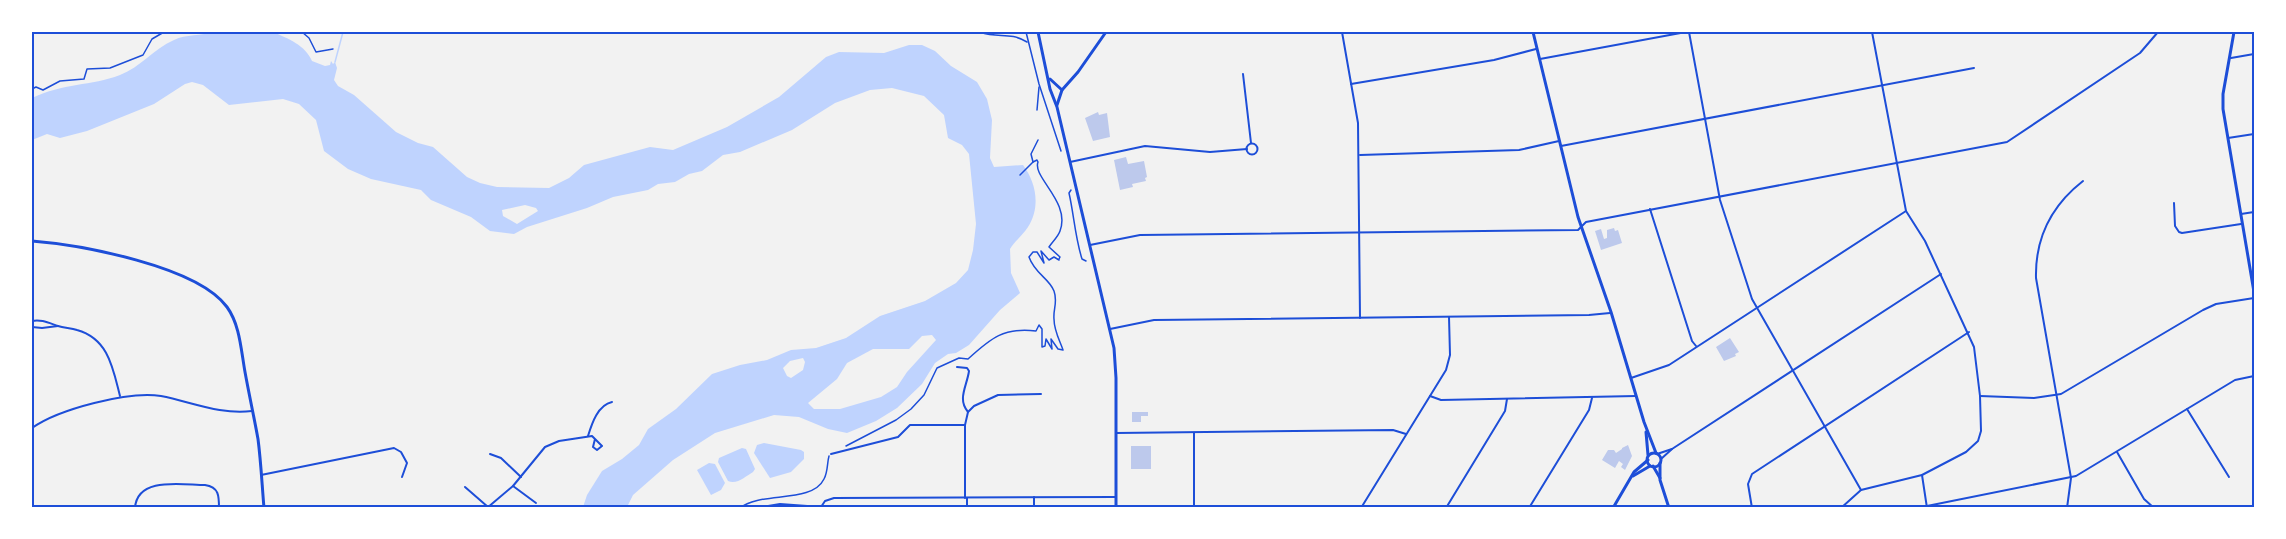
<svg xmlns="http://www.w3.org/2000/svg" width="2286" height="539" font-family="Montserrat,sans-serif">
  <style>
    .water { fill: #bfd3fe; fill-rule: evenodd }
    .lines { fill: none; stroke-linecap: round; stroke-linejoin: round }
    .stream { stroke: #bfd3fe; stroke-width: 1.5 }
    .building { fill: #bdc9ec }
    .path { stroke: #1d4ed8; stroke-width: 1.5 }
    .minor { stroke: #1d4ed8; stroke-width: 2 }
    .tertiary { stroke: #1d4ed8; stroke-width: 3 }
    .secondary { stroke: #1d4ed8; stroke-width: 3 }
    .neatline { fill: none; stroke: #1d4ed8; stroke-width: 2 }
  </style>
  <rect width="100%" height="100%" fill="#f2f2f2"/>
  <!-- water -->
  <g class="water">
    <path d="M214,32h59c16,7 32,13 39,29l13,5 5,-1 1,-4 2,3 2,-2 2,6 -3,12 4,6 16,9 42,37 22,11 15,4 34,30 13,6 17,4 52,1 20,-10 15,-13 66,-18 23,3 54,-23 52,-30 47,-40 13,-5 45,1 25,-8h13l13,6 16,15 26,16 10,17 5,21 -2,38 4,9 29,-2c13,17 18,42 5,62 -5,8 -13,14 -18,22l1,24 9,20 -20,17 -31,35 -13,8 -8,1 -13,9 -13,21 -25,24 -21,13 -29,12 -19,-4 -29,-12 -25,-2 -59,18 -42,27 -40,35 -6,12h-44l4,-12 15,-24 20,-12 17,-14 9,-16 28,-20 36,-35 28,-9 27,-5 24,-10 25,-2 30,-10 34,-22 45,-15 31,-18 12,-13 5,-20 3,-26 -7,-70 -7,-9 -14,-7 -4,-23 -20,-19 -32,-8 -22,2 -35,13 -43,27 -52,22 -17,3 -21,16 -13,3 -14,8 -17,2 -10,6 -35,7 -26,11 -60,19 -13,7 -24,-3 -19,-14 -40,-17 -10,-10 -50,-11 -23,-10 -24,-18 -8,-31 -17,-16 -16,-5 -54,6 -26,-20 -11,-3 -7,2 -31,20 -67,27 -27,7 -13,-4 -15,6v-42c31,-15 59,-12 88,-23 21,-8 33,-26 54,-35 12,-6 27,-4 40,-8zM525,205l11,3 2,3 -21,13 -14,-8 -1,-6zM932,335l4,5 -29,32 -10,15 -16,10 -41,12h-26l-6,-6 29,-24 10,-16 26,-14h36l13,-13zM803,358l2,4 -2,8 -12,8 -4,-2 -4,-8 7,-7z"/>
    <path d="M764,443l37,7 3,2v7l-13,13 -21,6 -16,-25 3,-8z"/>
    <path d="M742,448l4,1 9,20 -2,3c-7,4 -16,13 -25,9l-10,-19 1,-4z"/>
    <path d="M709,463l6,1 10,19 -4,7 -10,5 -14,-25z"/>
  </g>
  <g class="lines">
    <!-- stream -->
    <path class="stream" d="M335,62l8,-30"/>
  </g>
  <!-- building -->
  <g class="building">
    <path d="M1098,112l1,3 8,-2 3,24 -17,4 -8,-23z"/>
    <path d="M1126,157l2,7 16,-3 3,16 -2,1 1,3 -14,3 1,3 -13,3 -6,-30z"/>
    <path d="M1614,228l1,3 3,-1 4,13 -21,7 -6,-19 6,-2 3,10 3,-1v-8z"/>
    <path d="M1730,338l9,14 -4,2 1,2 -12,5 -8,-14z"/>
    <path d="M1132,412h16v4h-7v6h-9z"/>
    <path d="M1628,445l4,11 -7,14 -4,-3 2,-3 -4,-3 -4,7 -13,-8 6,-10h6l2,3 6,-4v-1z"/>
    <rect x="1131" y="446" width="20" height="23"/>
  </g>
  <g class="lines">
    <!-- path -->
    <g class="path">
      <path d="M302,32l7,6 7,14 17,-3"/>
      <path d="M980,32c19,7 29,-1 47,10"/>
      <path d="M1026,32l13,52 22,67"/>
      <path d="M32,89l4,-2 7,3 17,-9 24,-2 3,-10 23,-1 33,-13 9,-16 12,-7"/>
      <path d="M1037,110l2,-23"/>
      <path d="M1038,140l-7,14 2,8 4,-2 1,2c-6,15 33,40 22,69 -2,6 -8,11 -11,16l11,10 -1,2"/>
      <path d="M1020,175l13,-13"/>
      <path d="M1071,190l-2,3c5,22 6,44 13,66l4,2"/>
      <path d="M846,446l50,-26 15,-11 13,-14 13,-27 22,-10 9,1c23,-21 36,-32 68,-28l3,-6 3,4v18l3,-1 1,-7 6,10 -1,-10 7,10 5,1c-3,-9 -9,-19 -9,-31 -1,-10 4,-17 0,-28 -5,-13 -19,-17 -25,-34l4,-5h4l7,11 -3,-12 8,9 5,-3 5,3"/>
      <path d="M740,508c20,-17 72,-4 84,-29 4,-7 3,-16 5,-23"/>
    </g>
    <!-- minor -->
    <g class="minor">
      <path d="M1342,32l16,91 2,195"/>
      <path d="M1689,32l31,168 32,99 109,191"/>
      <path d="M2231,58l23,-4"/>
      <path d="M1540,59l146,-27"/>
      <path d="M1243,74l8,69"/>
      <path d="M1351,84l143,-24 42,-11"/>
      <path d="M2228,138l26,-4"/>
      <circle cx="1252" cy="149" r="5.5"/>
      <path d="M1561,146l413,-78"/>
      <path d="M1360,155l159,-5 40,-9"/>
      <path d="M1070,162l75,-16 65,6 37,-3"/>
      <path d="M2174,203l1,23 4,6 3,1 59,-9"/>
      <path d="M1650,209l42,132 4,5"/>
      <path d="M2241,214l13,-2"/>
      <path d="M1090,245l50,-10 438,-5 8,-8 421,-80 133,-89 18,-21"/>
      <path d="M32,321c9,-2 17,2 26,5 6,2 13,2 19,4 32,9 36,39 43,66"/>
      <path d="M32,327l10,1 16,-2"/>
      <path d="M1110,329l44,-9 435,-5 21,-2"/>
      <path d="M957,367l10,1 2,3c-2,15 -12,28 -1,41"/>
      <path d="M1631,378l38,-13 237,-154"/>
      <path d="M1430,396l11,4 195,-4"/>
      <path d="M1980,396l54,2 27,-4 142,-84 13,-6 38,-6"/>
      <path d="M2187,409l42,68"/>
      <path d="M32,428c27,-19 96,-37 129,-32 31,6 59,19 91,15"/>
      <path d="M1116,433l277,-3 13,4"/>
      <path d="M588,436c4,-13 10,-31 24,-34"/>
      <path d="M2117,452l27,47 10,9"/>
      <path d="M490,454l11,4 20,19"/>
      <path d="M831,454l67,-17 12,-12h55"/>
      <path d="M1657,454l15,-5"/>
      <path d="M1661,459l11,-10 269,-175"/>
      <path d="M261,475l133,-27 7,4 6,11 -5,14"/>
      <path d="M1922,475l5,33"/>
      <path d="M513,486l23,17"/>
      <path d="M465,487l23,20"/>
      <path d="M1034,497v11"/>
      <path d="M965,498v-73l3,-13 6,-6 24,-11 43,-1"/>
      <path d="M967,498v10"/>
      <path d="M1927,506l149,-30 159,-96 19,-4"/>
      <path d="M821,507l4,-6 9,-3 282,-1"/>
      <path d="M135,508c2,-32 48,-23 70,-23 14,2 14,11 14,23"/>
      <path d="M487,508l26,-22 32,-39 14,-6 33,-5 10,10 -5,4 -4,-3 2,-8"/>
      <path d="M757,508l23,-4 41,3"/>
      <path d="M1194,508v-75"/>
      <path d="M1361,508l85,-138 4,-15 -1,-38"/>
      <path d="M1446,508l59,-97 2,-12"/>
      <path d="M1529,508l60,-98 3,-12"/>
      <path d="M1752,508l-4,-24 4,-10 217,-142"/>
      <path d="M1841,508l20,-18 61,-15 44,-23 12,-11 3,-10 -1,-35 -6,-49 -49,-106 -19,-30 -34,-179"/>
      <path d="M2067,508l4,-30 -35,-200c-1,-41 15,-72 47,-97"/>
    </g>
    <!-- tertiary -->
    <g class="tertiary">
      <path d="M1533,32l45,185 33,95 33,110 12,31"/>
      <path d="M2234,32l-11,62v15l31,183"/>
      <path d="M32,241c49,4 165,25 195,66 13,18 14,43 18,65 4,22 9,45 13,67 3,23 4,46 6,69"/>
      <path d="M1646,432l2,23"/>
      <circle cx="1654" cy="460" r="7"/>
      <path d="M1660,463v17l9,28"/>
      <path d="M1653,466l7,12"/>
      <path d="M1633,476l17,-10"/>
      <path d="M1613,508l21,-36 14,-12"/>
    </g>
    <!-- secondary -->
    <g class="secondary">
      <path d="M1038,32l12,57 7,18 57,241 2,30v130"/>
      <path d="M1050,79l12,11"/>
      <path d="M1057,105l5,-15 16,-18 28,-40"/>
    </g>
  </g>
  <!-- border -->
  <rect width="2286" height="539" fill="none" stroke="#ffffff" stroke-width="66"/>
  <rect x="33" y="33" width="2220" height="473" class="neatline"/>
</svg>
